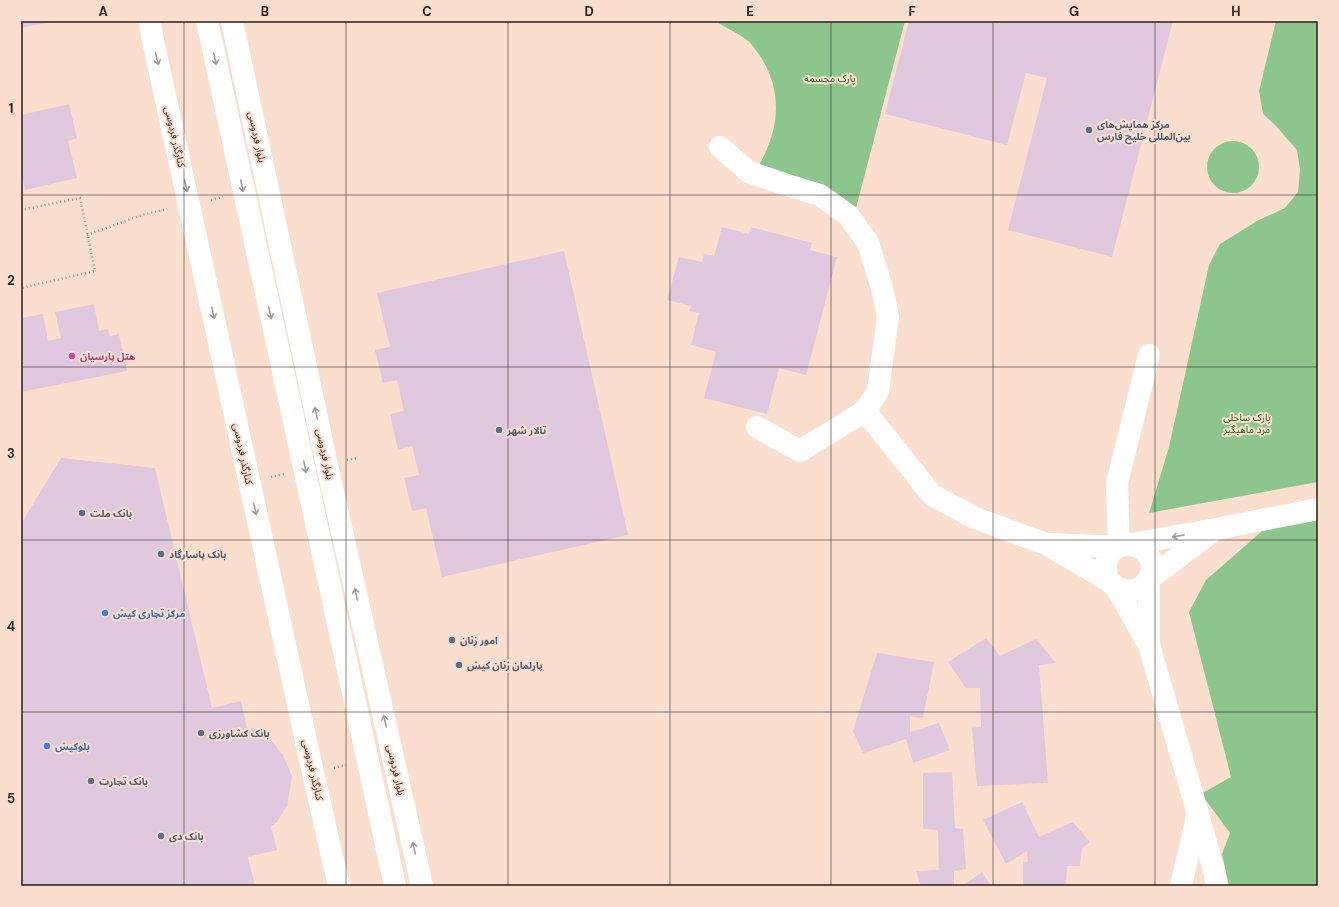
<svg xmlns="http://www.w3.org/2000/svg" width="1339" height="907" font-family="'DM Sans','Noto Sans Arabic',sans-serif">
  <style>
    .green { fill: #8cc68e }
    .building { fill: #e0c8de }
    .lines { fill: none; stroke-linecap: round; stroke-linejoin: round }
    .path { stroke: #a28e81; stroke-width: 2.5; stroke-dasharray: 1 3; stroke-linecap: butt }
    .minor { stroke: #fff; stroke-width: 22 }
    .major { stroke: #fff; stroke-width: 22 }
    .oneway { stroke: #9f9a98 }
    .grid { fill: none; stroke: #2a1f19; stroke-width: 1; stroke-opacity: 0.55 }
    .service-dot { fill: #5c6f8a; stroke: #fbdfce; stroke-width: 1.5 }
    .hotel-dot { fill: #d1479c; stroke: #fbdfce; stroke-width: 1.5 }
    .shop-dot { fill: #3f7fe0; stroke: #fbdfce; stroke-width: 1.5 }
    .labels { text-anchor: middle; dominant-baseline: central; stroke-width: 4; stroke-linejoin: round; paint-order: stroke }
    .park-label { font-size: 10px; fill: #186123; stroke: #fbdfce }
    .service-label { font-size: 10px; font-weight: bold; fill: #4e5e75; stroke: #fbdfce; text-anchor: start }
    .street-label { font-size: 10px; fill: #2a1f19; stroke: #fbdfce }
    .hotel-label { font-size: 10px; font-weight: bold; fill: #b23c85; stroke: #fbdfce; text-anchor: start }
    .shop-label { font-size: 10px; font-weight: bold; fill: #366cbe; stroke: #fbdfce; text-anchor: start }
    .neatline { fill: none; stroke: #2a1f19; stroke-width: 1.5 }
    .grid-label { font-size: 13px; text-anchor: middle; font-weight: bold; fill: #2a1f19 }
  </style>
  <rect width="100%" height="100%" fill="#fbdfce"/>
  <!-- green -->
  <g class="green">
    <path d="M716,21h189l-49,187 -21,-16 -17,-7 -60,-18c20,-35 26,-71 4,-108 -4,-6 -9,-14 -15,-19 -9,-7 -22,-12 -31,-19z"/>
    <path d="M1276,21h42v461l-169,31 20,-66 40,-182 11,-21 37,-23 28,-13 13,-16 2,-22 -3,-20 -21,-24 -13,-12 -4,-23z"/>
    <circle cx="1233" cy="167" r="26"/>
    <path d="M1318,517v369h-89l-7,-32 8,-21 -29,-39 30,-17 -42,-165 17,-32 63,-55z"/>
  </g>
  <!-- building -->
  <g class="building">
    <path d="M21,21h30v1l-30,6z"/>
    <path d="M909,21h264l-61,236 -104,-27 39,-152 -21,-5 -19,72 -122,-31z"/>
    <path d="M69,104l8,34 -9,3 9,37 -52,12 -4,-17v-58z"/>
    <path d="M722,227l27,7 2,-7 61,16 -2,7 27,7 -31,118 -27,-7 -12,46 -63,-16 12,-46 -25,-7 8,-32 -10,-2 2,-5 -24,-6 12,-43 23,5 2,-8 10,2z"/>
    <path d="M564,251l64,284 -186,42 -16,-69 -14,3 -8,-33 15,-3 -7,-29 -14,4 -8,-36 14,-3 -7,-31 -14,3 -8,-33 15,-3 -13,-54z"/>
    <path d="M94,304l5,27 9,-2 2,7 9,-2 8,37 -106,21v-74l22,-4 5,27 13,-3 -6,-26z"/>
    <path d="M61,458l94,10 57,240 29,-7 6,27 8,2 16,10 12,15 9,21 -5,30 -10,16 -6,5 6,23 -29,7 7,29h-234v-362z"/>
    <path d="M986,638l14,18 36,-17 20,24 -17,2 9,118 -71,3 -5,-58 9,-1 -1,-39h-14l-18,-26z"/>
    <path d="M877,653l57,9 -11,56 -13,-2v16l29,-9 11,27 -37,13 -7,-24 -43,14 -10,-22z"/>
    <path d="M952,772l3,56 8,1 3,40 -12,2v15h-33l-5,-15 23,-1 -1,-40 -15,-1v-56z"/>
    <path d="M1022,802l17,35 34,-15 17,20 -8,6 -2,18h-13l-1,20h-43v-24h5l-1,-11 -21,13 -23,-44z"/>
    <path d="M982,872l9,14h-29z"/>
  </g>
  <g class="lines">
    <!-- path -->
    <g class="path">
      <path d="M211,200l12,-3"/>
      <path d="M21,210l59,-12 15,73 -74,17"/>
      <path d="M87,235l55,-20 25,-6"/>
      <path d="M347,460l10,-2"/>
      <path d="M271,477l13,-3"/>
      <path d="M334,768l12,-3"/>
    </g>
    <!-- minor -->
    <g class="minor">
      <path d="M150,21l2,15 161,737 26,113"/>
      <path d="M720,147l29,25 38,13 33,10 28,20 20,28 14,45 6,29 -10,74 -13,20 -65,40 -43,-24"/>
      <path d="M865,411l67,84 43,23 71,26 63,37c26,27 57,-9 36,-30 -5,-4 -10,-6 -17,-6 -20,0 -26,19 -19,36"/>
      <path d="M1049,544l70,3 -2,-64 32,-128"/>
      <path d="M1127,545l89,-16 102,-20"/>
      <path d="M1115,586l34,59 49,169 17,61 1,11"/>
      <path d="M1149,644v-65l63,-47"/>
      <path d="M1181,886l16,-69"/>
    </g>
    <!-- major -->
    <g class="major">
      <path d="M207,21l188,865"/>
      <path d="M232,21l95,444 95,421"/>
    </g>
  </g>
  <!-- one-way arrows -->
  <defs><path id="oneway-shaft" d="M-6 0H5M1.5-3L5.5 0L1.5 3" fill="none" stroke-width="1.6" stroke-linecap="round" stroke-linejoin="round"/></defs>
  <g class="oneway">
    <use href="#oneway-shaft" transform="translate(157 59) rotate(77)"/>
    <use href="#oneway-shaft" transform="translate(215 59) rotate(78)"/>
    <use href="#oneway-shaft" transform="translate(186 186) rotate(77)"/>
    <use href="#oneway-shaft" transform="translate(242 186) rotate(78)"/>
    <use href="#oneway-shaft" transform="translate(213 313) rotate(78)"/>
    <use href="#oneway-shaft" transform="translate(270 313) rotate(77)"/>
    <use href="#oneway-shaft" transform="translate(316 413) rotate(-102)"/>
    <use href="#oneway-shaft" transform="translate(305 467) rotate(78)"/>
    <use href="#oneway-shaft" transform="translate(255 509) rotate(78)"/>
    <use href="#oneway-shaft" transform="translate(1178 536) rotate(170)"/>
    <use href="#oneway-shaft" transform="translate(356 594) rotate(-103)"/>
    <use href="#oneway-shaft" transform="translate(385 721) rotate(-103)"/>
    <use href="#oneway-shaft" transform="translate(414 848) rotate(-103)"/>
  </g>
  <!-- grid -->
  <path class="grid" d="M184,21v865M346,21v865M508,21v865M670,21v865M831,21v865M993,21v865M1155,21v865M21,195h1297M21,367h1297M21,540h1297M21,712h1297"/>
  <!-- markers -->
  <g class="service-dot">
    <circle cx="1089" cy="130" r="4"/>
    <circle cx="499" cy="430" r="4"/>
    <circle cx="82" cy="513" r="4"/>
    <circle cx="161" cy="554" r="4"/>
    <circle cx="452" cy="640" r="4"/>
    <circle cx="459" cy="665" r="4"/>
    <circle cx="201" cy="733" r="4"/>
    <circle cx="91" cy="781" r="4"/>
    <circle cx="161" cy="836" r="4"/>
  </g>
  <circle class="hotel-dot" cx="72" cy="356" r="4"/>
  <g class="shop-dot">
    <circle cx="105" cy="613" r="4"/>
    <circle cx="47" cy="746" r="4"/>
  </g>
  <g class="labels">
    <!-- park labels -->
    <g class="park-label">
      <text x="830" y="78">پارک مجسمه</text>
      <text x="1247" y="417">پارک ساحلی<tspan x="1247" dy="12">مرد ماهیگیر</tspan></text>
    </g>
    <!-- service labels -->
    <g class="service-label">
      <text x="1097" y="124">مرکز همایش‌های<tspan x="1097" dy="12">بین‌المللی خلیج فارس</tspan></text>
      <text x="507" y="430">تالار شهر</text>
      <text x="90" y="513">بانک ملت</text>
      <text x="169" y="554">بانک پاسارگاد</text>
      <text x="460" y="640">امور زنان</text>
      <text x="467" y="665">پارلمان زنان کیش</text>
      <text x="209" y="733">بانک کشاورزی</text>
      <text x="99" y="781">بانک تجارت</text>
      <text x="169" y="836">بانک دی</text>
    </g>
    <!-- street labels -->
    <g class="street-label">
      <text transform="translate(175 137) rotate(77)">کنارگذر فردوسی</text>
      <text transform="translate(257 137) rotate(78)">بلوار فردوسی</text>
      <text transform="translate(243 454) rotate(78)">کنارگذر فردوسی</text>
      <text transform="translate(325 454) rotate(78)">بلوار فردوسی</text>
      <text transform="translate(313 770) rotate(77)">کنارگذر فردوسی</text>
      <text transform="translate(396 770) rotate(77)">بلوار فردوسی</text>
    </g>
    <!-- hotel labels -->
    <g class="hotel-label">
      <text x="80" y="356">هتل پارسیان</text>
    </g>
    <!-- shop labels -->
    <g class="shop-label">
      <text x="113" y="613">مرکز تجاری کیش</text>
      <text x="55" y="746">بلوکیش</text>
    </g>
  </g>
  <!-- border -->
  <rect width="1339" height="907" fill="none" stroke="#fbdfce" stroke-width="44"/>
  <rect x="22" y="22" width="1295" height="863" class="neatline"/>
  <g class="grid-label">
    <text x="103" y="16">A</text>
    <text x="265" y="16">B</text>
    <text x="427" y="16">C</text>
    <text x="589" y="16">D</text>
    <text x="750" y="16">E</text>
    <text x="912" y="16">F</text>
    <text x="1074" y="16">G</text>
    <text x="1236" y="16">H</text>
    <text x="11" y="113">1</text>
    <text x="11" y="285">2</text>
    <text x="11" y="458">3</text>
    <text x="11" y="631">4</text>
    <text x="11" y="803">5</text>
  </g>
</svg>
